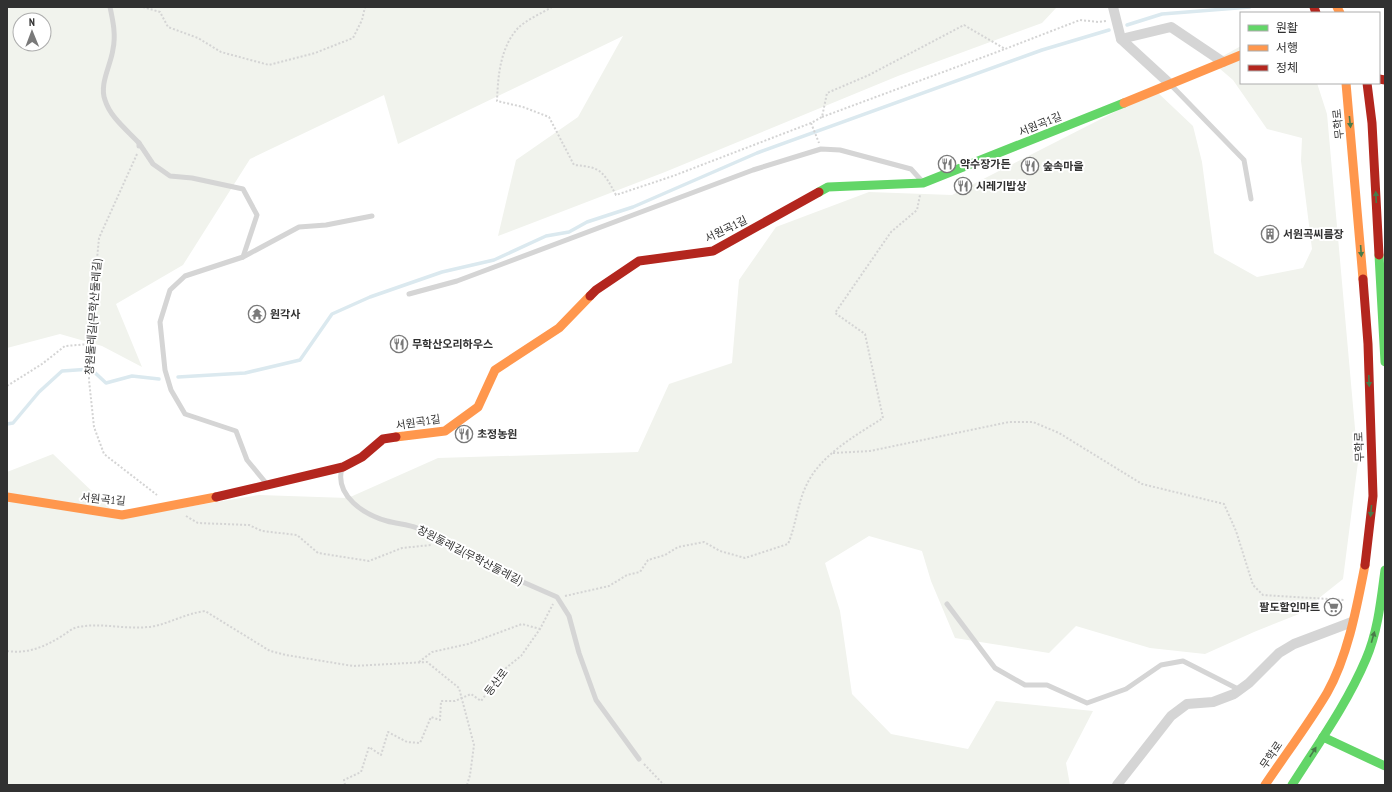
<svg xmlns="http://www.w3.org/2000/svg" width="1392" height="792" font-family="'PT Sans Narrow','Noto Sans KR',sans-serif">
  <style>
    .green { fill: #f1f3ed; fill-rule: evenodd }
    .lines { fill: none; stroke-linecap: round; stroke-linejoin: round }
    .stream { stroke: #dbe9ef; stroke-width: 3.5 }
    .path { stroke: #d4d4d4; stroke-width: 2; stroke-dasharray: 2 2; stroke-linecap: butt }
    .lane { stroke: #d5d5d5; stroke-width: 5 }
    .street { stroke: #d5d5d5; stroke-width: 10 }
    .fast { stroke: #63d668; stroke-width: 9 }
    .slow { stroke: #ff974d; stroke-width: 9 }
    .jam { stroke: #b3261e; stroke-width: 9 }
    .oneway { fill: #487b4a }
    .labels { text-anchor: middle; dominant-baseline: central; stroke-width: 4; stroke-linejoin: round; paint-order: stroke }
    .street-label { font-size: 11px; fill: #313131; stroke: #fff }
    .poi-label { font-size: 11px; font-weight: bold; fill: #313131; stroke: #fff; text-anchor: start }
  </style>
  <rect width="100%" height="100%" fill="#fff"/>
  <!-- green -->
  <g class="green">
    <path d="M7,7h1050l-15,16 -144,53 -233,96 -167,64 18,-76 62,-43 45,-81 -225,108 -14,-49 -134,64 -67,106 -67,39 26,63 -40,-21 -42,-12 -53,14zM20,20h24v24h-24z"/>
    <path d="M1241,46v37h76l10,31 31,348 -15,117 -44,35 -45,18 -49,22 -55,-6 -74,-22 -27,27 -94,-15 -24,-57 -9,-30 -53,-15 -44,27 15,48 12,83 39,40 77,15 28,-48 97,10 -27,52 4,22h-1063v-313l46,-18 67,64 139,-23 89,3 90,-40 200,-6 31,-68 63,-21 7,-83 37,-53 93,-35 83,3 204,-104 37,35 9,36 12,91 43,24 46,-9 9,-19 -11,-88 1,-23 -35,-9 -34,-49 -21,-18z"/>
  </g>
  <g class="lines">
    <!-- stream -->
    <g class="stream">
      <path d="M1127,25l35,-11 88,-7"/>
      <path d="M178,377l67,-4 55,-13 32,-46 38,-17 72,-25 52,-12 52,-24 23,-4 18,-10 46,-15 124,-54 285,-103 67,-20"/>
      <path d="M7,424l6,-1 26,-31 23,-21 29,-2 15,14 26,-7 27,3"/>
    </g>
    <!-- path -->
    <g class="path">
      <path d="M143,7l17,5 8,15 30,11 23,14 48,13 46,-12 38,-15 9,-18 3,-13"/>
      <path d="M552,7c-10,6 -26,13 -34,21 -18,20 -20,48 -21,73l26,6 26,10 25,48c27,2 29,6 42,30l57,-19 138,-53 11,-6 5,-24 42,-18 95,-50 41,24 75,-29 19,2 7,-1"/>
      <path d="M822,117l183,-68"/>
      <path d="M811,123l8,20"/>
      <path d="M137,154l-38,84 -10,106v36l5,47 10,27 53,41"/>
      <path d="M7,386l35,-22 23,-18 24,-2"/>
      <path d="M833,453l37,-2 139,-29h24l26,11 83,51 82,20 12,27 17,54 10,10 81,5"/>
      <path d="M186,516l12,7 51,2 13,6 35,4 21,18 51,8 33,-13 29,-3"/>
      <path d="M565,596l44,-10 18,-11 13,-3 8,-12 17,-5 13,-8 26,-5 16,9 25,7 43,-14c8,-19 9,-39 18,-58 14,-31 49,-50 77,-68l-18,-84 -30,-21 56,-81 26,-22 3,-15"/>
      <path d="M7,651c21,3 37,-4 55,-15 5,-3 10,-8 16,-9 25,-5 51,4 77,-1 17,-4 30,-12 50,-15l65,40 16,4 67,11 74,-4 32,26 15,57 -4,30 -3,10"/>
      <path d="M419,662l13,-10 36,-8 54,-20 18,5"/>
      <path d="M644,764l20,21"/>
      <path d="M345,785l-1,-5 17,-8 8,-25 12,8 7,-23 19,10 13,1 11,-26 9,3 1,-19h14l16,-7 10,7 25,-33 15,-12 19,-27 13,-25"/>
    </g>
    <!-- lane -->
    <g class="lane">
      <path d="M110,7c3,14 6,28 3,42 -2,16 -14,35 -8,51 5,17 22,30 34,43v3"/>
      <path d="M1171,85l73,75 7,39"/>
      <path d="M139,143l14,21 17,12 22,2 51,11 14,26 -14,42 -58,19 -15,14 -10,32 5,48 6,20 14,24 51,17 11,29 19,23"/>
      <path d="M243,257l56,-30 27,-2 46,-9"/>
      <path d="M409,294l48,-13 296,-111 68,-21 19,1 71,19 10,11"/>
      <path d="M342,468c-8,28 23,47 45,53 10,3 21,3 30,7 12,5 24,15 36,17l40,24 64,28 12,19 10,37 17,47 43,59"/>
      <path d="M947,604l48,64 30,17h22l40,18 39,-14 35,-24 22,-4 57,29"/>
    </g>
    <!-- street -->
    <g class="street">
      <path d="M1113,7l8,32 49,45"/>
      <path d="M1121,39l50,-12 52,35"/>
      <path d="M1117,785l54,-69 16,-12 26,-2 21,-8 15,-11 30,-30 15,-9 58,-22"/>
    </g>
    <!-- fast -->
    <g class="fast">
      <path d="M819,192l9,-5 95,-4 201,-80"/>
      <path d="M1379,255l6,107"/>
      <path d="M1323,737l62,29"/>
      <path d="M1292,785c26,-41 55,-81 74,-126 12,-28 15,-59 19,-89"/>
    </g>
    <!-- slow -->
    <g class="slow">
      <path d="M1337,7l3,6"/>
      <path d="M1346,83l17,196"/>
      <path d="M1124,103l117,-48"/>
      <path d="M396,437l49,-6 33,-24 17,-37 64,-42 31,-32"/>
      <path d="M7,497l115,18 94,-18"/>
      <path d="M1265,785c20,-30 43,-60 62,-92 21,-37 30,-87 38,-128"/>
    </g>
    <!-- jam -->
    <g class="jam">
      <path d="M1314,7l2,6"/>
      <path d="M1379,79l6,1"/>
      <path d="M1367,83l5,40 7,132"/>
      <path d="M1363,279l5,65 5,152 -8,69"/>
      <path d="M590,296l6,-6 43,-29 74,-10 106,-59"/>
      <path d="M216,497l127,-30 19,-10 21,-18 13,-2"/>
    </g>
  </g>
  <!-- one-way arrows -->
  <defs><path id="oneway-solid" d="M-6-.8H1V-3.2L6.5 0L1 3.2V.8H-6Z"/></defs>
  <g class="oneway">
    <use href="#oneway-solid" transform="translate(1350 122) rotate(84)"/>
    <use href="#oneway-solid" transform="translate(1376 197) rotate(-93)"/>
    <use href="#oneway-solid" transform="translate(1361 251) rotate(86)"/>
    <use href="#oneway-solid" transform="translate(1369 381) rotate(88)"/>
    <use href="#oneway-solid" transform="translate(1371 511) rotate(95)"/>
    <use href="#oneway-solid" transform="translate(1373 637) rotate(-74)"/>
    <use href="#oneway-solid" transform="translate(1313 752) rotate(-57)"/>
  </g>
  <!-- icons -->
  <defs>
    <symbol id="restaurant-ring" viewBox="-11 -11 22 22"><circle r="9.5" fill="#fff" stroke="#797979" stroke-width="1.5"/><path d="M-5-6h1v4h1v-4h1v4h1v-4h1v5L-1.5 .5V6h-2V.5L-5-1ZM5-6V6H3V1.5H1.5Q1.5-4 5-6Z" fill="#797979"/></symbol>
    <symbol id="building-ring" viewBox="-11 -11 22 22"><circle r="9.5" fill="#fff" stroke="#797979" stroke-width="1.5"/><path d="M-4-6H4V6H1V3H-1V6H-4ZM-2.5-4.3h1.7v1.8h-1.7ZM.8-4.3h1.7v1.8H.8ZM-2.5-1h1.7V.8h-1.7ZM.8-1h1.7V.8H.8Z" fill="#797979"/></symbol>
    <symbol id="temple-ring" viewBox="-11 -11 22 22"><circle r="9.5" fill="#fff" stroke="#797979" stroke-width="1.5"/><path d="M0-6L5-2H3V0L6.5 2.5H4V6H1.5V3h-3V6H-4V2.5H-6.5L-3 0V-2H-5Z" fill="#797979"/></symbol>
    <symbol id="supermarket-ring" viewBox="-11 -11 22 22"><circle r="9.5" fill="#fff" stroke="#797979" stroke-width="1.5"/><path d="M-6-5.5h2.5l.6 2H6L4.5 2H-2.5L-4.4-4H-6ZM-1.5 3.2a1.3 1.3 0 1 0 .1 0ZM3 3.2a1.3 1.3 0 1 0 .1 0Z" fill="#797979"/></symbol>
  </defs>
  <g fill-rule="evenodd">
    <use href="#restaurant-ring" x="937" y="154" width="20" height="20"/>
    <use href="#restaurant-ring" x="1020" y="156" width="20" height="20"/>
    <use href="#restaurant-ring" x="953" y="176" width="20" height="20"/>
    <use href="#building-ring" x="1260" y="224" width="20" height="20"/>
    <use href="#temple-ring" x="247" y="304" width="20" height="20"/>
    <use href="#restaurant-ring" x="389" y="334" width="20" height="20"/>
    <use href="#restaurant-ring" x="454" y="424" width="20" height="20"/>
    <use href="#supermarket-ring" x="1323" y="597" width="20" height="20"/>
  </g>
  <g class="labels">
    <!-- street labels -->
    <g class="street-label">
      <text transform="translate(1040 124) rotate(-22)">서원곡1길</text>
      <text transform="translate(1338 124) rotate(-96)">무학로</text>
      <text transform="translate(726 229) rotate(-26)">서원곡1길</text>
      <text transform="translate(93 317) rotate(-86)">창원둘레길(무학산둘레길)</text>
      <text transform="translate(418 422) rotate(-9)">서원곡1길</text>
      <text transform="translate(1359 447) rotate(-92)">무학로</text>
      <text transform="translate(103 499) rotate(5)">서원곡1길</text>
      <text transform="translate(470 555) rotate(27)">창원둘레길(무학산둘레길)</text>
      <text transform="translate(496 682) rotate(-53)">등산로</text>
      <text transform="translate(1271 755) rotate(-56)">무학로</text>
    </g>
    <!-- poi labels -->
    <g class="poi-label">
      <text x="960" y="164">약수장가든</text>
      <text x="1043" y="166">숲속마을</text>
      <text x="976" y="186">시레기밥상</text>
      <text x="1283" y="234">서원곡씨름장</text>
      <text x="270" y="314">원각사</text>
      <text x="412" y="344">무학산오리하우스</text>
      <text x="477" y="434">초정농원</text>
      <text x="1320" y="607" text-anchor="end">팔도할인마트</text>
    </g>
  </g>
  <!-- border -->
  <rect width="1392" height="792" fill="none" stroke="#313131" stroke-width="16"/>
  <!-- legend -->
  <rect x="1240" y="12" width="140" height="72" fill="#ffffff" stroke="#adadad"/>
  <rect x="1248" y="25" width="20" height="6" fill="#63d668" stroke="#adadad"/>
  <text x="1276" y="32" font-size="12" fill="#313131">원활</text>
  <rect x="1248" y="45" width="20" height="6" fill="#ff974d" stroke="#adadad"/>
  <text x="1276" y="52" font-size="12" fill="#313131">서행</text>
  <rect x="1248" y="65" width="20" height="6" fill="#b3261e" stroke="#adadad"/>
  <text x="1276" y="72" font-size="12" fill="#313131">정체</text>
  <!-- north arrow -->
  <g transform="translate(32 32) rotate(359)"><circle r="19" fill="#ffffff" stroke="#adadad"/>
  <path d="M0-3L7 15L0 10L-7 15Z" fill="#797979"/>
  <text y="-6" font-size="11" font-weight="bold" text-anchor="middle" fill="#313131">N</text>
  </g>
</svg>
